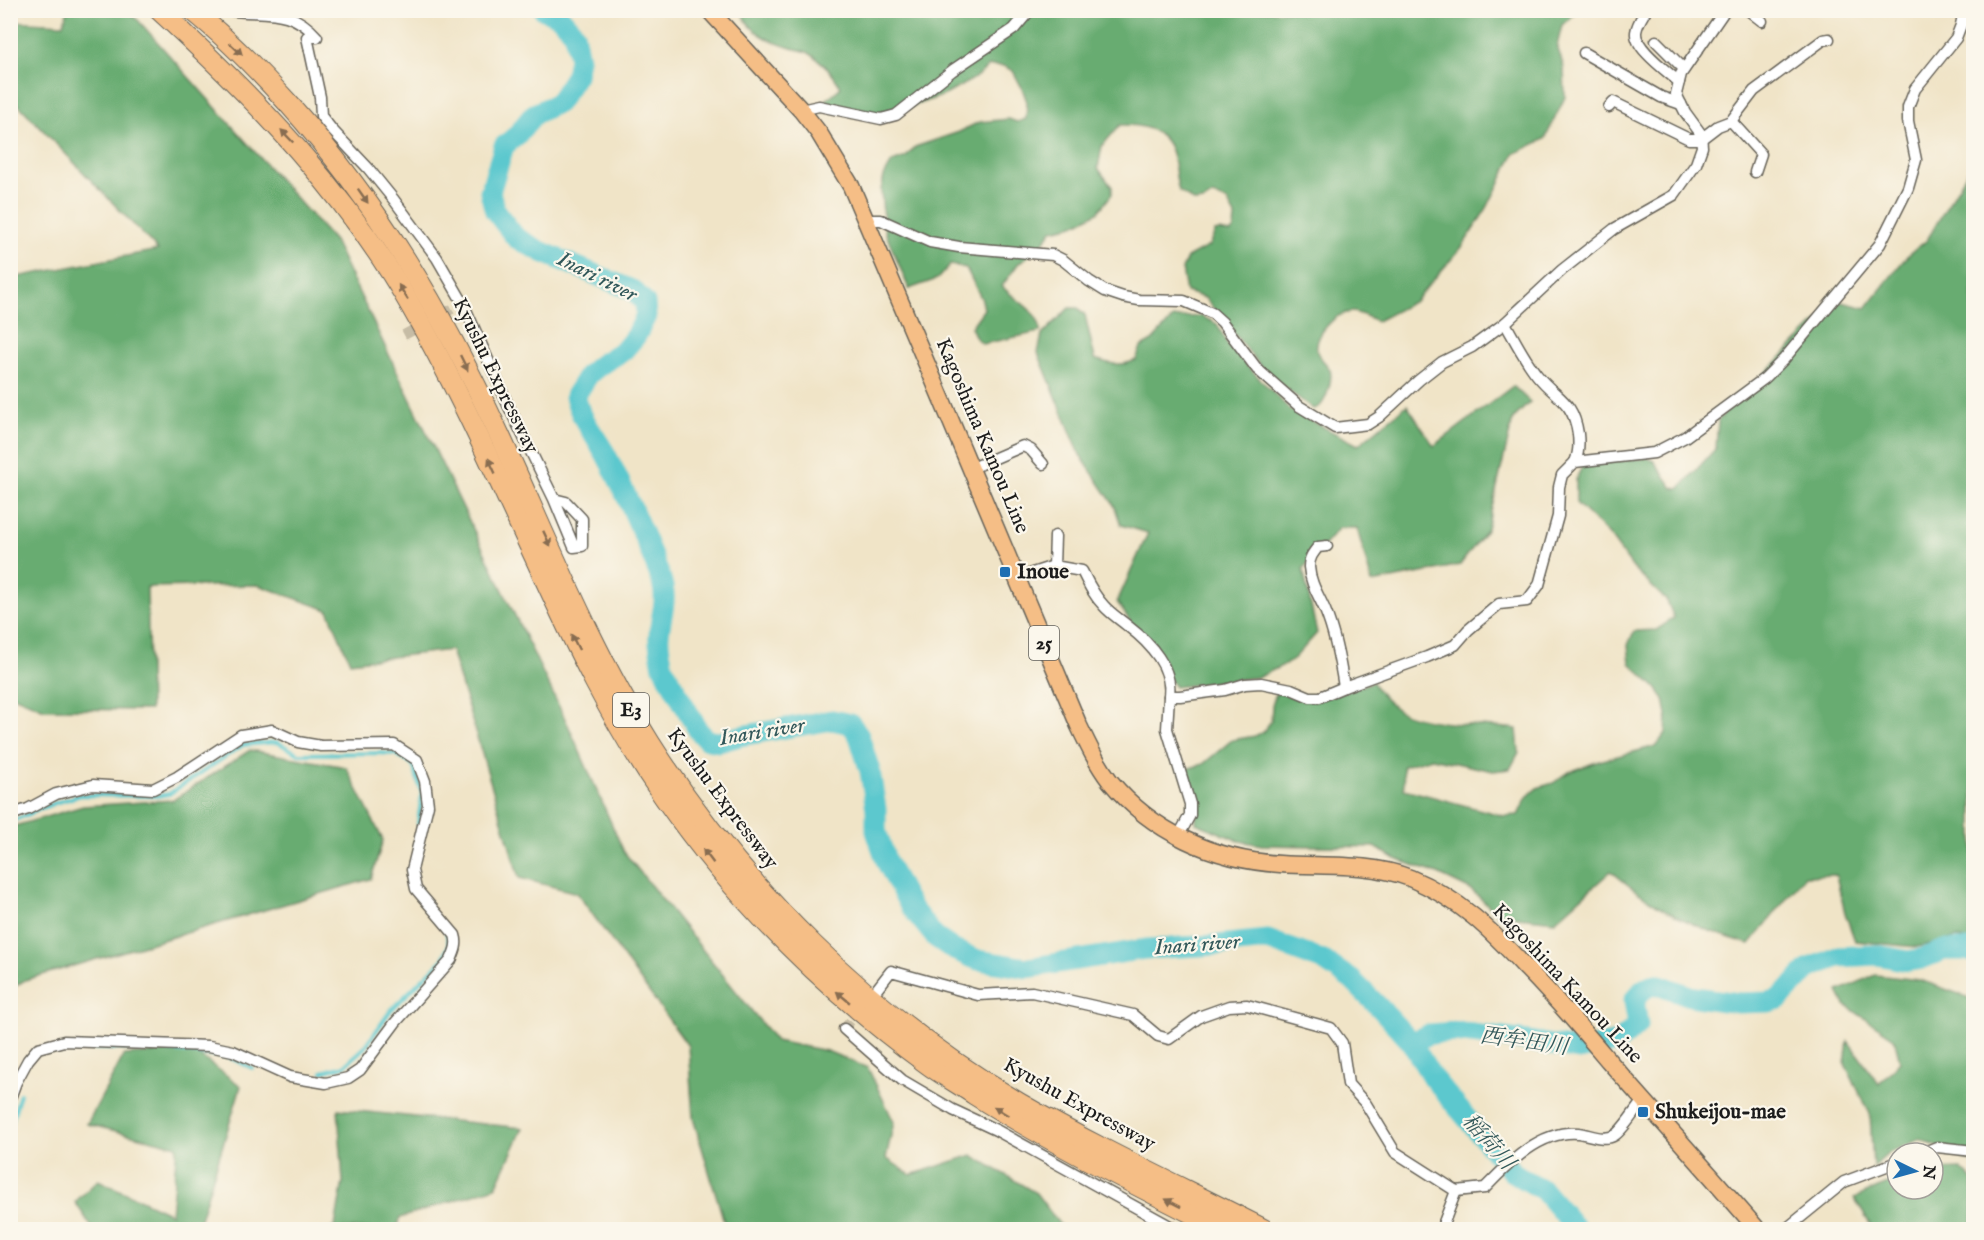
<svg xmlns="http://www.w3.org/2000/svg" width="1984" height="1240" font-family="'IM FELL English','Noto Serif JP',serif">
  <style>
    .forest { fill: #68ac71; stroke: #426446; stroke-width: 1.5 }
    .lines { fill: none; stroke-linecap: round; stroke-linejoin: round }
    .stream { stroke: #5bc8ce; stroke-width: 4 }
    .river { stroke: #5bc8ce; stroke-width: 21 }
    .minor-tunnel { stroke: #c6bca5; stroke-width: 10; stroke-dasharray: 10 5; stroke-linecap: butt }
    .minor-casing { stroke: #666258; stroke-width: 13 }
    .primary-casing { stroke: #666258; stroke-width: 19 }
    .motorway-casing { stroke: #666258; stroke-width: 22 }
    .minor { stroke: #fff; stroke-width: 10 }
    .primary { stroke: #f5be86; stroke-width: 16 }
    .motorway { stroke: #f5be86; stroke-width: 20 }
    .oneway { fill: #886d51 }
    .poi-dot { fill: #1f6fb2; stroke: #fbf7ec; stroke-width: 2 }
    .labels { text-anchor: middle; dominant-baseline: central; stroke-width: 4.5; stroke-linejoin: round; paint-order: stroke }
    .shield { fill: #fbf7ec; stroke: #5f5e5a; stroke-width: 1.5 }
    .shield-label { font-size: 20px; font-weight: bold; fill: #1c1c1c }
    .street-label { font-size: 21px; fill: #1c1c1c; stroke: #fbf7ec }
    .poi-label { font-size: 21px; font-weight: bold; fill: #1c1c1c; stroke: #fbf7ec; text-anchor: start }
    .water-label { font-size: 22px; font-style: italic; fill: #32585a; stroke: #fbf7ec }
  </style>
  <rect width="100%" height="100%" fill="#fbf7ec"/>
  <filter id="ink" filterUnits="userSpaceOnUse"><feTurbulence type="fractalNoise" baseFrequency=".0167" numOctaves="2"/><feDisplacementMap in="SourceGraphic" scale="12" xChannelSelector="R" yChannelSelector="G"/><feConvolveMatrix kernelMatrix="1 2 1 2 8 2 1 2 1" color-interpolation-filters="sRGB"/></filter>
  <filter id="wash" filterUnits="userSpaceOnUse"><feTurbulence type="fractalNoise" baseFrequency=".008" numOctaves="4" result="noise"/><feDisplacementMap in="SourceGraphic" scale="24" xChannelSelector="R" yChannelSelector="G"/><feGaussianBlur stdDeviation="1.35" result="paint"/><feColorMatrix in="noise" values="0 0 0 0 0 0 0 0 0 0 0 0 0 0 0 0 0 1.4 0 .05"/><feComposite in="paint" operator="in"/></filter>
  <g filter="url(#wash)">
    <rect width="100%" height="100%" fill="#f0e4c7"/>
    <!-- forest -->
    <g class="forest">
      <path d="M68,10l58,1 12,9 196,221 235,486 55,125 152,189 51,10 41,17 26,54 -8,36 25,17 61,-20 64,38 27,36 -334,1 -4,-5 -32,-107 -5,-72 -111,-153 -58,-15 -68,-228 -101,12 -22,-52 -70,-25 -111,2 3,123 -106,-1 -33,-14v-417l147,-28 -147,-153v-76l52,3z"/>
      <path d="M741,11h837l-16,14 -5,21 7,22 1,29 -20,42 -31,15 -27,54 -25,39 -47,54 -38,20c-8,-3 -17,-9 -26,-9 -16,1 -37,23 -34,39 2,8 10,12 13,19 3,8 -3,28 -9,35 -2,2 -5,3 -8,4l-46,-35 -62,-76 -19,-6 -4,-23 5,-11 22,-12 6,-14 4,-1 11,2 4,-4 1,-13 -8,-15 -14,-6 -9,6 -9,1 -16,-11c-3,-9 -3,-18 -5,-28 -4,-31 -26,-39 -54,-38l-18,21 -4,22 14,19v7l-14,18 -24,13 -22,5 -12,17 -22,17 -16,22c11,14 40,25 38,46l-57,12 -7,-6 -5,-11 13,-18 -2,-9 -16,-32 -16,-3 -13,14 -28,10 -23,-55 -2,-9 -3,-35 3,-14 8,-14 14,-5 9,-10 44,-15 20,-10 30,-3 8,3 9,-3 1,-17 -5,-14 -9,-17 -9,-5h-15l-14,12 -28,16 -62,22 -53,-10 -7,-5 16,-14c-8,-13 -18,-26 -32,-34 -5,-3 -12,-3 -18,-5 -21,-6 -42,-16 -50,-37z"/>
      <path d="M1973,162v780l-16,-4 -40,9 -62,-6 -10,-28 -9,-38 -31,1 -55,68c-55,-15 -95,-35 -139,-73l-56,50 -56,-6 -28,-25 -33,-16 -42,-15 -21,-12 -113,-2 -23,-4 -43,-18v-16l-10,-38 17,-5 29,-24 23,-4 8,-4 8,-11 1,-15 4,-13h9l30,8 58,-19c5,10 16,22 25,28 21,14 91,16 119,19l2,23 -9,17 -17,2 -61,-13 -29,8 1,23 100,27 14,-1 9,-18 10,-9 16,-5 16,-11 30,-11 57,-15 10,-13 1,-18 -3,-16 -8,-11 -26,-25 -2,-18 6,-14 22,-1 18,-12 -7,-17 -34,-33 -24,-33 -33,-32v-24l7,-14 65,-7 6,3 19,27 6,1 37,-41 2,-28 120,-119 28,7 41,-52 20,-16z"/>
      <path d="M1069,308h9l7,7 10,44c15,5 26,8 41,1l5,-13 11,-6 21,-23 28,-2 16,8 12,23 61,63 68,35 49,-40 27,41 79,-60 17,16 -17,17 -26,110 -27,36 -88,18 -15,-55h-18l-36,41 14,64 -25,28 -33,16 -84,10 -58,-85 31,-69 -27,-8 -7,-20 -34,-50 -42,-102 4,-18z"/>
      <path d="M250,750l96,17 37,73 -12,39 -346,101 -14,9v-162l72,-21 90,-6z"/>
      <path d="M1875,975l45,5 53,19v164l-53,-24 -31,14 -16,14 -3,-53 -25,-50 3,-23 31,43 21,-23 -6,-23 -49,-33 -7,-14z"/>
      <path d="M192,1050l49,36 -44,143h-104l-18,-27 23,-22 73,34 6,-68 -90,-22 37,-69z"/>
      <path d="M338,1109l185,19 -27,59 -96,31 -3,11h-67l5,-3 8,-44z"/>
      <path d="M1961,1169l12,11v49h-100l-19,-31 43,-18v9h36v-19z"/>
    </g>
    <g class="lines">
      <!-- stream -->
      <g class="stream">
        <path d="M10,822l45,-19 26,-8 76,1 12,-2 74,-49 34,-3 22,12 79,-1 17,1 18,11 9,28 -4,31"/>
        <path d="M61,1048l80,1"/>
        <path d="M167,1050l61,7 24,11"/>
        <path d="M322,1072l22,-6 21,-19 26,-37 52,-51 6,-14 -3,-16"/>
        <path d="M10,1127l10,-33"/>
      </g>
      <!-- river -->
      <g class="river">
        <path d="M544,10l15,6 15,17 5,26 -3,16 -18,28 -24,11 -18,22 -12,10 -14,46 5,19 21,27 26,14 92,39 11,12 1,13 -10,20 -12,14 -24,15 -11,9 -14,22c5,22 19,38 30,57 21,39 39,82 55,123 9,25 1,35 -1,59 -1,10 2,22 4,32l35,63 9,10 12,2 21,-6 92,-16 19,4 8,12 11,35 6,38v22l11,32 23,43 25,31 19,13 24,10 49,8 119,-19 71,-4 51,-5 56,21 28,19 28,28 31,34 21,35 80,95 31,18 34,40"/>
        <path d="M1411,1042l19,-8 26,-2 79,10 44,8 39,-8 20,-17 -4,-25 9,-10 8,-5h9l30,11 12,2 37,5 29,-1 11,-3 31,-31 28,-11 39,-2 31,6 13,-2 23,-9h24l6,3"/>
      </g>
    </g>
  </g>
  <g filter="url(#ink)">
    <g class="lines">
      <!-- minor-tunnel -->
      <g class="minor-tunnel">
        <path d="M404,335l59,-32"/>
        <path d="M844,1029l17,-21"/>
      </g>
      <defs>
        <g id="minor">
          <path d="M228,10c35,6 61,-5 89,27h-10l13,60 1,19 12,15 35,37 26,32 43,58 26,45 45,102 46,94 20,48 8,-1v-27l-16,-17 -12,-3"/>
          <path d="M1646,10c-4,7 -9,14 -10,22 -2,16 31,39 43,50"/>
          <path d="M1748,10l14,11"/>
          <path d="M1656,41l28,28"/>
          <path d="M1584,53l77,44 20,7"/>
          <path d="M1609,107l4,-5 76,37h12l17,-13 13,-5 23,-30 69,-51 6,-1"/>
          <path d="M801,110l18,-4 62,13 15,-4 57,-45 61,-41 16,-19"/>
          <path d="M1731,121l30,33 -6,18"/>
          <path d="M867,220h14l49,22 29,5 94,8 10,5 26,21 16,10 18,6 16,3 45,1 28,12 10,9 35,47 42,37 36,22 33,-4 11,-7 40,-37 23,-18 30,-15 33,-24 57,-53 52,-41 60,-34 22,-31 6,-17 -1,-13 -16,-22 -9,-18 5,-20 44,-64"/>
          <path d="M1505,323c10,17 19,36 32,52 19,24 36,24 41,59 1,9 1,19 -3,28"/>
          <path d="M970,469l53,-23 8,4 12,14"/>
          <path d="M1327,546l-9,1c-5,6 -9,11 -9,20 1,16 10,29 16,43 10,24 15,51 19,77"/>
          <path d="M1054,566l1,-30"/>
          <path d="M1017,578l37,-12 28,5c6,12 12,25 22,35 7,8 17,14 25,21 21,16 44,41 40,69"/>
          <path d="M10,815l18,-6 28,-15 37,-9 60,4 24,-12 64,-42 31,-5 26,12 23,4 73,-1 23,15 8,21 3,24 -16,65 4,19 39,46c3,9 0,16 -4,25l-56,63 -35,47 -12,8 -22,5 -36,-6 -57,-26 -24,-5 -145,-5 -26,7 -10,12 -12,22 -6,16"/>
          <path d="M1178,837l12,-22v-11l-23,-75 2,-33h11l45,-6 20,-6 16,-1 30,6 19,8h10l24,-10 83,-30 28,-12 13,-15 31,-26 28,-3 12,-16 19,-69 1,-29 3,-12 13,-13 79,-9 31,-16 80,-59 19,-19 96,-115 28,-56 8,-28 -8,-39v-14l7,-18 41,-51 5,-13 3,-15"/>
          <path d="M877,989l14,-18 87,24 54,-3 101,23 25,21 11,3 32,-23 28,-10 18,-1 84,23 11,15 6,41 18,20 29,48 61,39 29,-3c24,-25 55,-58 93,-55 11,1 26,9 37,2 9,-6 21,-26 29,-36"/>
          <path d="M844,1029l58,51 51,30 43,20 181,100"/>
          <path d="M1922,1153l15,-6 37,4"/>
          <path d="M1441,1230l15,-39"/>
          <path d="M1785,1230l59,-48 53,-20"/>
        </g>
        <path id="primary" d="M709,10l92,100 18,23 32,53 83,195 145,345c9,19 18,38 31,55 42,51 104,79 170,83 43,3 89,-2 130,14 50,21 81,52 117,91 28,29 55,60 81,91 50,57 101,113 150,170"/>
        <g id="motorway">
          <path d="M159,10c97,89 188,183 253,298 47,82 85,169 125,254 37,81 76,162 127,235 72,103 161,192 262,266 16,12 33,21 49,32 80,50 165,92 250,135"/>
          <path d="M192,10c35,28 66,60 96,93 91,102 154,208 211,331 48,104 90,212 151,309 93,147 219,271 369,360 79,46 164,85 246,127"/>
        </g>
      </defs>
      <!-- minor casing -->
      <use href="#minor" class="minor-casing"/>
      <!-- primary casing -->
      <use href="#primary" class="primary-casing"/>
      <!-- motorway casing -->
      <use href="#motorway" class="motorway-casing"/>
      <!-- minor -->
      <use href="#minor" class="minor"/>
      <!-- primary -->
      <use href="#primary" class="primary"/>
      <!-- motorway -->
      <use href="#motorway" class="motorway"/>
    </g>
    <!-- one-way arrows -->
    <defs><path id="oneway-solid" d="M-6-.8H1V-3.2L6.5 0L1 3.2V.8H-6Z" transform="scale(1.5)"/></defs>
    <g class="oneway">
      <use href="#oneway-solid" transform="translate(236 49) rotate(43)"/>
      <use href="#oneway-solid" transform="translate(287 136) rotate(-134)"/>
      <use href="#oneway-solid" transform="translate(363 196) rotate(55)"/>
      <use href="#oneway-solid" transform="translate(403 292) rotate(-122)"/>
      <use href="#oneway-solid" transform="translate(464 363) rotate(64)"/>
      <use href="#oneway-solid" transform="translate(492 466) rotate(-115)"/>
      <use href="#oneway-solid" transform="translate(547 539) rotate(65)"/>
      <use href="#oneway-solid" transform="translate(575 642) rotate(-117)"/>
      <use href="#oneway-solid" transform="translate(708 856) rotate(-127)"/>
      <use href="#oneway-solid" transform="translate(843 997) rotate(-140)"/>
      <use href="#oneway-solid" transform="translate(1001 1111) rotate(-148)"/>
      <use href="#oneway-solid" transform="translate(1173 1203) rotate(-153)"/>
    </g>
  </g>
  <!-- markers -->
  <g class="poi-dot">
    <rect x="999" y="566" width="12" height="12" rx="3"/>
    <rect x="1637" y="1106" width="12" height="12" rx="3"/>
  </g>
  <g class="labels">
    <!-- shield labels -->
    <g class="shield">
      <rect x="1029" y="626" width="30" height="34" rx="4.5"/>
      <rect x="613" y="693" width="36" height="34" rx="4.5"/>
    </g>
    <g class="shield-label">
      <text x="1044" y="643">25</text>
      <text x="631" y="710">E3</text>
    </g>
    <!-- street labels -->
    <g class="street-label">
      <text transform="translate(495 376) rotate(64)">Kyushu Expressway</text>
      <text transform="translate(982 436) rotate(67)">Kagoshima Kamou Line</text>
      <text transform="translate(722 799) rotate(53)">Kyushu Expressway</text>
      <text transform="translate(1567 984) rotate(47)">Kagoshima Kamou Line</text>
      <text transform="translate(1079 1105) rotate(29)">Kyushu Expressway</text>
    </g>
    <!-- poi labels -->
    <g class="poi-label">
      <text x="1017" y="572">Inoue</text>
      <text x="1655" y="1112">Shukeijou-mae</text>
    </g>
    <!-- water labels -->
    <g class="water-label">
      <text transform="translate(597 277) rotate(27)">Inari river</text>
      <text transform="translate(762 732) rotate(-9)">Inari river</text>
      <text transform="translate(1197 945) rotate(-4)">Inari river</text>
      <text transform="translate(1524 1042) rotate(8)">西牟田川</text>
      <text transform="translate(1488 1142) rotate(49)">稲荷川</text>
    </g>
  </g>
  <!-- margin -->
  <rect width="1984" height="1240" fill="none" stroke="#fbf7ec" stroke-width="36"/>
  <!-- north arrow -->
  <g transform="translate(1915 1171) rotate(95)"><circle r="28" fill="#fbf7ec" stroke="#a29f99" stroke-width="1.5"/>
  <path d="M0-4.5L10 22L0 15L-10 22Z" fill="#1f6fb2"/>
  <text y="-9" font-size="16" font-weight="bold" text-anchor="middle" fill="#1c1c1c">N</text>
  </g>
</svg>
